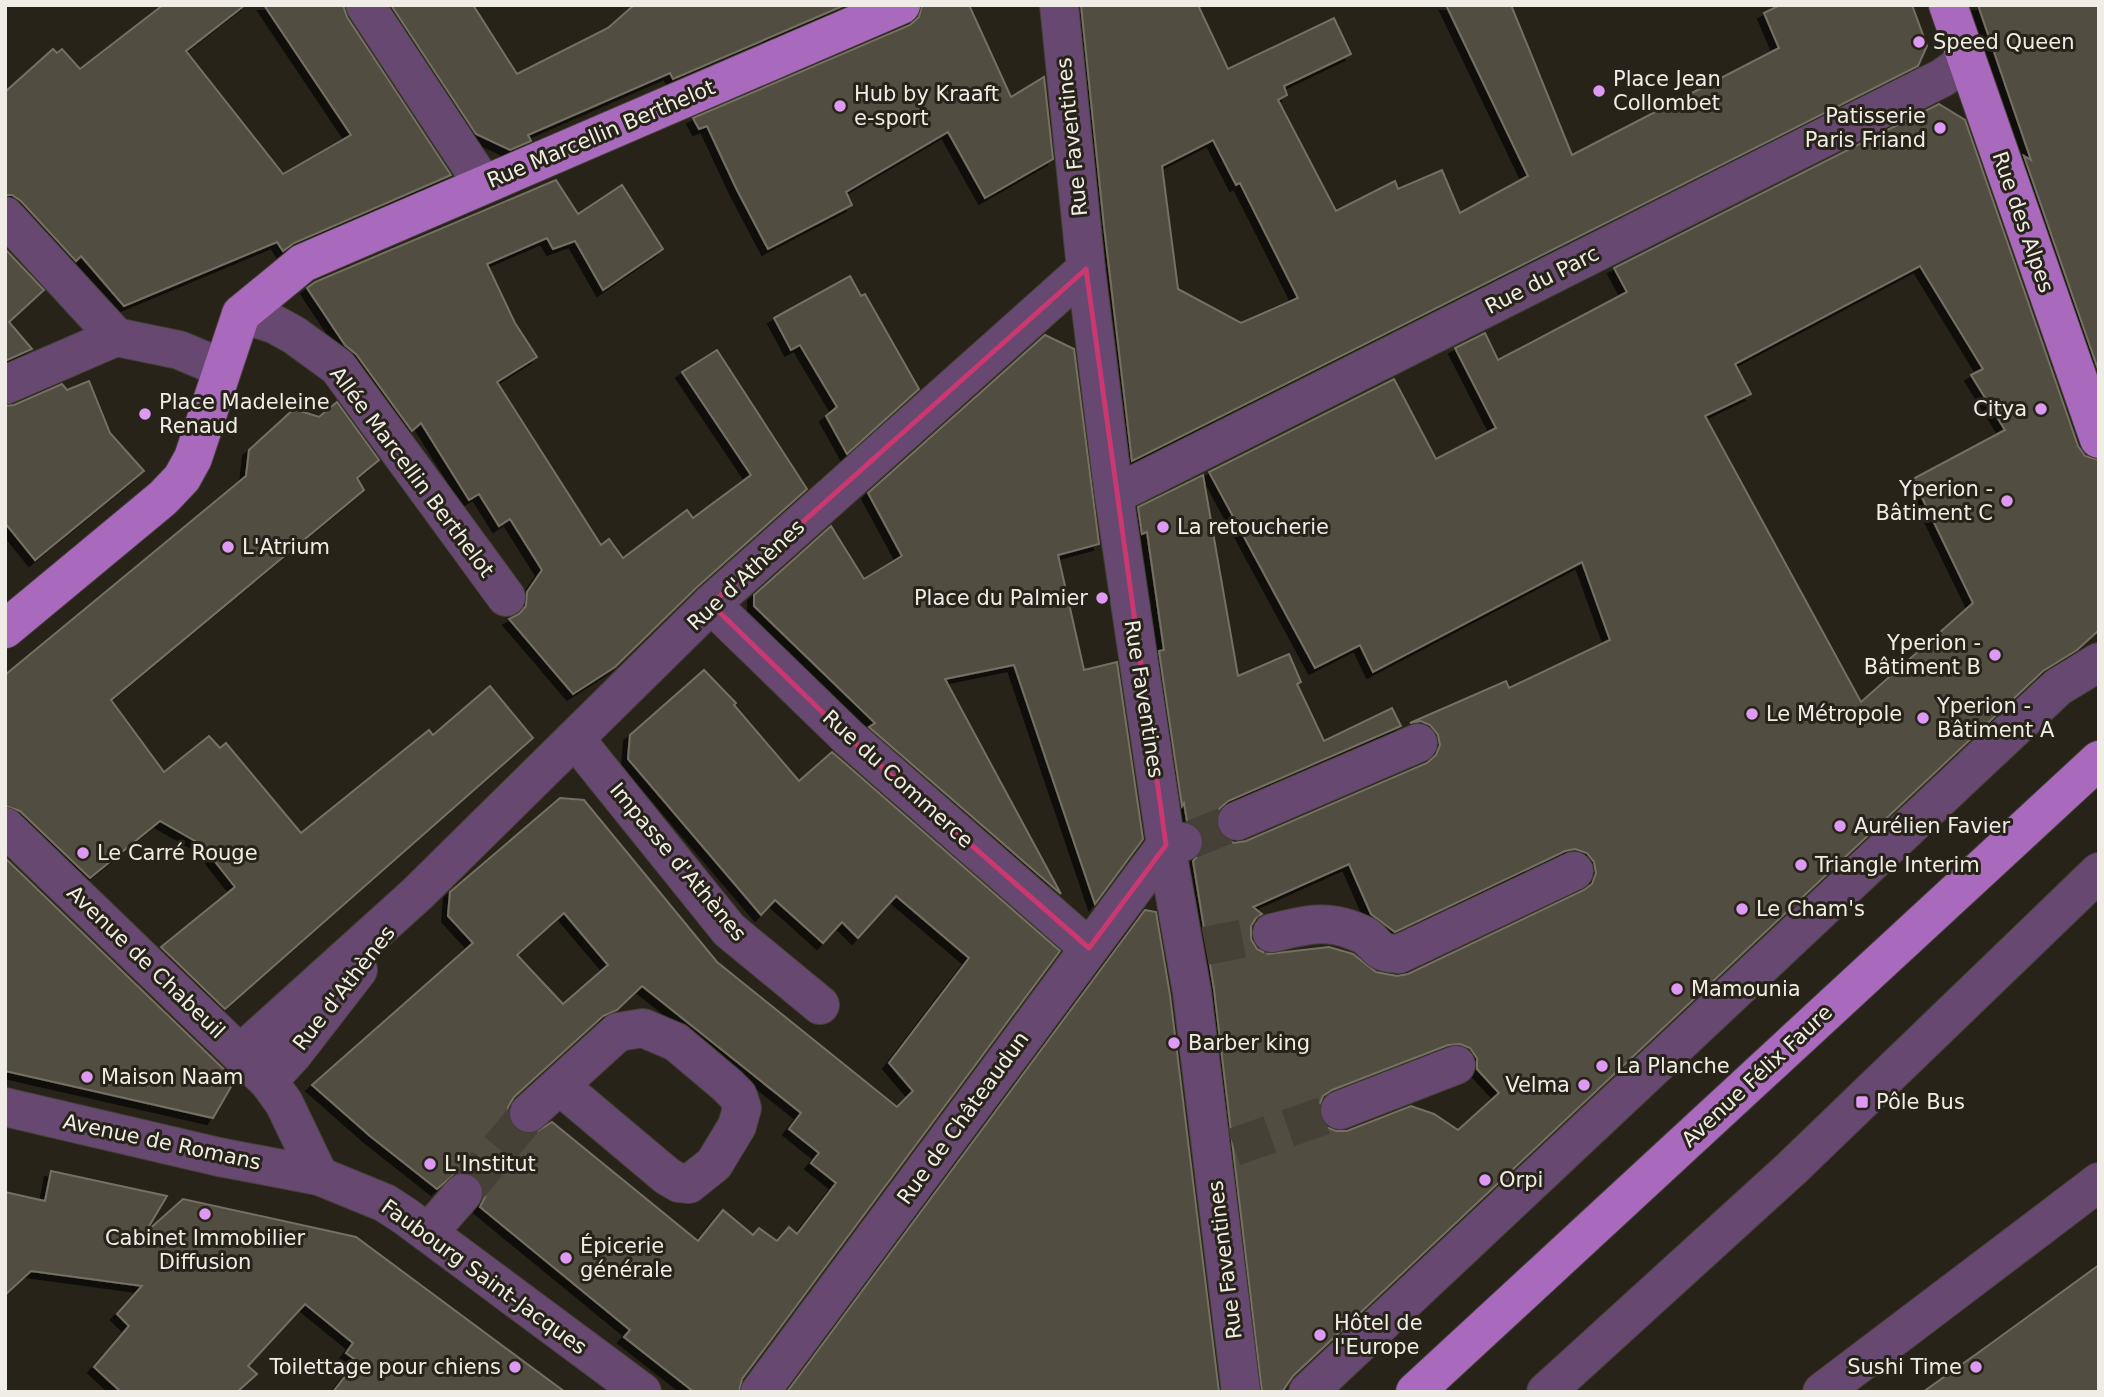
<svg xmlns="http://www.w3.org/2000/svg" width="2104" height="1397" font-family="'DejaVu Sans',sans-serif">
  <style>
    .building { fill: #514d40; stroke: #747063; stroke-width: 2; fill-rule: evenodd; filter: url(#shadow) }
    .lines { fill: none; stroke-linecap: round; stroke-linejoin: round }
    .minor-tunnel { stroke: #454137; stroke-width: 38; stroke-dasharray: 38 19; stroke-linecap: butt }
    .minor-casing { stroke: #433f35; stroke-width: 40 }
    .major-casing { stroke: #433f35; stroke-width: 40 }
    .minor { stroke: #674871; stroke-width: 38 }
    .major { stroke: #a96abe; stroke-width: 38 }
    .marked { fill: none; stroke: #c93870; stroke-width: 5; stroke-linejoin: round }
    .poi-dot { fill: #dd99f4; stroke: #272318; stroke-width: 2.5 }
    .labels { text-anchor: middle; dominant-baseline: central; stroke-width: 6; stroke-linejoin: round; paint-order: stroke }
    .poi-label { font-size: 21px; fill: #efede5; stroke: #272318; text-anchor: start }
    .street-label { font-size: 21px; fill: #efede5; stroke: #272318 }
  </style>
  <defs>
    <filter id="shadow"><feDropShadow dx="-6" dy="6" stdDeviation="0" flood-color="#0009"/></filter>
  </defs>
  <rect width="100%" height="100%" fill="#272318"/>
  <!-- building -->
  <g class="building">
    <path d="M163,5h82l-59,46 97,123 68,-39 -87,-130h79l4,12 104,158 -157,68 -11,8 -6,-9 -153,64 -43,-50 -5,5 -55,-60 -9,-6h-7v-103l48,-43 4,4 5,-4 18,20z"/>
    <path d="M391,5h82l44,69 91,-46 26,-23h211l-172,74 -3,-6 -142,62 3,6 -21,9 -34,-16z"/>
    <path d="M922,5h47l42,92 33,-20 9,82 -68,39 -37,-66 -102,60 6,13 -84,44 -31,-59 -30,-64 -8,3 -6,-11 217,-93 9,-8z"/>
    <path d="M1081,5h117l30,64 106,-51 17,36 -67,32 3,9 -9,5 58,111 59,-30 3,8 44,-19 18,43 68,-37 -82,-171h65l61,150 207,-107 -15,-35 16,-8h132l15,41 -9,20 -786,395 -28,-235zM1213,140l23,45 4,-2 58,115 -57,25 -63,-34 -16,-123z"/>
    <path d="M1978,5h121v367l-75,-216 7,4z"/>
    <path d="M1939,104l26,16 113,326 7,10 14,4v170l-22,20 -34,21 -750,705 -11,16h-20l-48,-403 -21,-128 10,-11 2,-11 -6,-12 -12,-6 -3,-18 -2,3 -23,-155 5,-1 -17,-118 -5,2 -4,-27 65,-32 35,201 51,-22 12,28 -4,2 27,57 68,-33 9,18 -173,75 -9,8 -4,9 2,11 6,9 11,5 12,-2 181,-78 9,-8 4,-10 -2,-10 -8,-10 -9,-4 -11,2 96,-42 3,7 101,-48 -28,-78 -209,110 -13,-27 -45,23 -106,-196 185,-93 42,80 60,-31 -41,-80 30,-15 13,27 129,-68 -13,-24zM1920,266l63,103 -12,6 34,55 -92,49 60,124 -112,99 -156,-286 46,-22 -16,-30zM1575,849l12,4 7,9 2,11 -4,11 -8,6 -176,84 -11,2 -21,-4 -23,-18 -24,-7 -62,7 -10,-5 -6,-10v-13l5,-8 6,-4 -9,-7 96,-43 22,50 24,18 170,-81zM1460,1044l10,4 7,10v11l22,24 -41,37 -24,-16 -23,-8 -64,25h-11l-10,-4 -6,-8 -1,-13 4,-10 9,-6 116,-45z"/>
    <path d="M556,180l22,34 44,-29 41,64 -60,41 -28,-49 -22,8 -6,-11 -60,26 28,59 22,34 -40,25 104,163 8,-6 14,19 64,-48 6,8 58,-43 -69,-103 35,-22 90,139 -111,99 -81,79 -42,27 -64,-75 10,-5 7,-8 1,-14 15,-22 -32,-51 -11,7 -20,-32 -10,6 -48,-77 -9,8 -56,-77 -11,-9 -38,-57 8,-6z"/>
    <path d="M5,249l39,41 -35,32 23,27 -27,12z"/>
    <path d="M850,276l11,20 4,-2 54,95 -72,65 -21,-38 11,-9 -37,-62 -9,5 -17,-32z"/>
    <path d="M1045,335l29,14 25,195 -41,11 26,115 33,-8 26,177 -48,65 -81,-239 -69,14 116,215 -192,-167 6,-4 -121,-117v-11l77,-69 33,53 38,-23 -34,-63z"/>
    <path d="M89,381l21,52 34,38 -109,89 -30,-37v-117l9,-1 48,-21 5,6z"/>
    <path d="M337,402l42,58 -22,18 7,12 -253,210 53,72 45,-36 11,12 6,-5 75,90 128,-103 4,5 57,-49 43,52 -308,271 -64,-62 74,-60 -33,-42 -42,-24 -70,57 -70,-67 -15,-5v-131l241,-199 3,-26 45,-41 25,8z"/>
    <path d="M704,670l32,33 -2,2 65,76 33,-29 228,199 -318,428 -3,13h-45l-70,-55 6,-7 -150,-123 5,-10 -1,-10 -7,-11 -10,-4h-10l-20,17 -67,-53 -58,-51 161,-142 -25,-27 2,-24 110,-94 24,2 133,162 180,145 16,-16 -24,-28 80,-105 -73,-62 -38,42 -16,-16 -19,21 -48,-43 -14,15 -133,-156 2,-24zM564,913l44,52 -45,39 -46,-49zM642,986l159,127 -12,16 30,24 -8,10 25,20 -39,51 -8,-7 -12,14 -18,-13 -6,7 -30,-25 -25,31 -146,-119 -19,12h-11l-10,-7 -4,-10v-10l6,-10 89,-81 14,-6z"/>
    <path d="M5,858l230,222 -22,38 -208,-47z"/>
    <path d="M1145,910l11,2 14,83 49,397h-432z"/>
    <path d="M51,1171l116,25 -22,37 38,-34 173,38 209,155h-232l24,-31 -11,-8 7,-10 -48,-39 -57,62 9,8 -20,18h-116l-27,-25 35,-41 -12,-12 25,-28 -111,-15 -26,24v-103l40,9z"/>
    <path d="M2099,1265v127h-176l59,-42z"/>
  </g>
  <g class="lines">
    <!-- minor-tunnel -->
    <g class="minor-tunnel">
      <path d="M1190,840l47,-19"/>
      <path d="M1205,946l67,-13"/>
      <path d="M1234,1147l106,-37"/>
      <path d="M463,1193l66,-80"/>
    </g>
    <defs>
      <g id="minor">
        <path d="M365,5l118,179"/>
        <path d="M1059,5l27,264 28,226 52,350 26,147 49,400"/>
        <path d="M5,216l111,121 63,13 43,18"/>
        <path d="M241,314l33,10 20,11 44,32 168,230"/>
        <path d="M5,385l111,-48"/>
        <path d="M1114,495l828,-417 13,-9 11,-11"/>
        <path d="M711,604l138,134 240,210"/>
        <path d="M576,740l153,190 91,75"/>
        <path d="M1237,821l181,-78"/>
        <path d="M5,827l263,254 16,22 35,73"/>
        <path d="M1272,933c29,-7 51,-14 80,-3 5,2 11,4 15,7 14,12 10,16 32,17l175,-83"/>
        <path d="M241,1053l176,-159 294,-290 375,-335"/>
        <path d="M268,1081l25,-27 65,-84"/>
        <path d="M5,1107l214,50 100,19 66,27 20,13 237,176"/>
        <path d="M1340,1110l116,-45"/>
        <path d="M529,1113l89,-81 25,-4 33,14 51,43 11,11 4,12 -5,18 -23,38 -25,20 -10,-1 -12,-7 -107,-90"/>
        <path d="M428,1233l35,-40"/>
        <path d="M760,1392l406,-547 17,-3"/>
        <path d="M1308,1392l750,-705 41,-25"/>
        <path d="M1546,1392l246,-224 307,-296"/>
        <path d="M1822,1392l277,-210"/>
      </g>
      <g id="major">
        <path d="M1948,5l151,434"/>
        <path d="M5,629l158,-131 19,-20 11,-20 48,-144 62,-51 598,-258"/>
        <path d="M1415,1392l684,-632"/>
      </g>
    </defs>
    <!-- minor casing -->
    <use href="#minor" class="minor-casing"/>
    <!-- major casing -->
    <use href="#major" class="major-casing"/>
    <!-- minor -->
    <use href="#minor" class="minor"/>
    <!-- major -->
    <use href="#major" class="major"/>
  </g>
  <!-- marked area -->
  <path class="marked" d="M1086,269l80,576 -77,103 -240,-210 -138,-134z"/>
  <!-- markers -->
  <g class="poi-dot">
    <circle cx="1919" cy="42" r="7"/>
    <circle cx="1599" cy="91" r="7"/>
    <circle cx="840" cy="106" r="7"/>
    <circle cx="1940" cy="128" r="7"/>
    <circle cx="2041" cy="409" r="7"/>
    <circle cx="145" cy="414" r="7"/>
    <circle cx="2007" cy="501" r="7"/>
    <circle cx="1163" cy="527" r="7"/>
    <circle cx="228" cy="547" r="7"/>
    <circle cx="1102" cy="598" r="7"/>
    <circle cx="1995" cy="655" r="7"/>
    <circle cx="1752" cy="714" r="7"/>
    <circle cx="1923" cy="718" r="7"/>
    <circle cx="1840" cy="826" r="7"/>
    <circle cx="83" cy="853" r="7"/>
    <circle cx="1801" cy="865" r="7"/>
    <circle cx="1742" cy="909" r="7"/>
    <circle cx="1677" cy="989" r="7"/>
    <circle cx="1174" cy="1043" r="7"/>
    <circle cx="1602" cy="1066" r="7"/>
    <circle cx="87" cy="1077" r="7"/>
    <circle cx="1584" cy="1085" r="7"/>
    <rect x="1855" y="1095" width="14" height="14" rx="3.5"/>
    <circle cx="430" cy="1164" r="7"/>
    <circle cx="1485" cy="1180" r="7"/>
    <circle cx="205" cy="1214" r="7"/>
    <circle cx="566" cy="1258" r="7"/>
    <circle cx="1320" cy="1335" r="7"/>
    <circle cx="515" cy="1367" r="7"/>
    <circle cx="1976" cy="1367" r="7"/>
  </g>
  <g class="labels">
    <!-- poi labels -->
    <g class="poi-label">
      <text x="1933" y="42">Speed Queen</text>
      <text x="1613" y="79">Place Jean<tspan x="1613" dy="24">Collombet</tspan></text>
      <text x="854" y="94">Hub by Kraaft<tspan x="854" dy="24">e-sport</tspan></text>
      <text x="1926" y="116" text-anchor="end">Patisserie<tspan x="1926" dy="24">Paris Friand</tspan></text>
      <text x="159" y="402">Place Madeleine<tspan x="159" dy="24">Renaud</tspan></text>
      <text x="2027" y="409" text-anchor="end">Citya</text>
      <text x="1993" y="489" text-anchor="end">Yperion -<tspan x="1993" dy="24">Bâtiment C</tspan></text>
      <text x="1177" y="527">La retoucherie</text>
      <text x="242" y="547">L'Atrium</text>
      <text x="1088" y="598" text-anchor="end">Place du Palmier</text>
      <text x="1981" y="643" text-anchor="end">Yperion -<tspan x="1981" dy="24">Bâtiment B</tspan></text>
      <text x="1937" y="706">Yperion -<tspan x="1937" dy="24">Bâtiment A</tspan></text>
      <text x="1766" y="714">Le Métropole</text>
      <text x="1854" y="826">Aurélien Favier</text>
      <text x="97" y="853">Le Carré Rouge</text>
      <text x="1815" y="865">Triangle Interim</text>
      <text x="1756" y="909">Le Cham's</text>
      <text x="1691" y="989">Mamounia</text>
      <text x="1188" y="1043">Barber king</text>
      <text x="1616" y="1066">La Planche</text>
      <text x="101" y="1077">Maison Naam</text>
      <text x="1570" y="1085" text-anchor="end">Velma</text>
      <text x="1876" y="1102">Pôle Bus</text>
      <text x="444" y="1164">L'Institut</text>
      <text x="1499" y="1180">Orpi</text>
      <text x="205" y="1238" text-anchor="middle">Cabinet Immobilier<tspan x="205" dy="24">Diffusion</tspan></text>
      <text x="580" y="1246">Épicerie<tspan x="580" dy="24">générale</tspan></text>
      <text x="1334" y="1323">Hôtel de<tspan x="1334" dy="24">l'Europe</tspan></text>
      <text x="501" y="1367" text-anchor="end">Toilettage pour chiens</text>
      <text x="1962" y="1367" text-anchor="end">Sushi Time</text>
    </g>
    <!-- street labels -->
    <g class="street-label">
      <text transform="translate(601 134) rotate(-23)">Rue Marcellin Berthelot</text>
      <text transform="translate(1072 137) rotate(-96)">Rue Faventines</text>
      <text transform="translate(2023 222) rotate(71)">Rue des Alpes</text>
      <text transform="translate(1542 280) rotate(-27)">Rue du Parc</text>
      <text transform="translate(412 472) rotate(53)">Allée Marcellin Berthelot</text>
      <text transform="translate(746 575) rotate(-43)">Rue d'Athènes</text>
      <text transform="translate(1144 699) rotate(81)">Rue Faventines</text>
      <text transform="translate(898 779) rotate(42)">Rue du Commerce</text>
      <text transform="translate(678 862) rotate(50)">Impasse d'Athènes</text>
      <text transform="translate(146 962) rotate(44)">Avenue de Chabeuil</text>
      <text transform="translate(344 988) rotate(-52)">Rue d'Athènes</text>
      <text transform="translate(1757 1076) rotate(-43)">Avenue Félix Faure</text>
      <text transform="translate(963 1118) rotate(-54)">Rue de Châteaudun</text>
      <text transform="translate(162 1142) rotate(12)">Avenue de Romans</text>
      <text transform="translate(1225 1260) rotate(-97)">Rue Faventines</text>
      <text transform="translate(484 1277) rotate(36)">Faubourg Saint-Jacques</text>
    </g>
  </g>
  <!-- border -->
  <rect width="2104" height="1397" fill="none" stroke="#efede5" stroke-width="14"/>
</svg>
